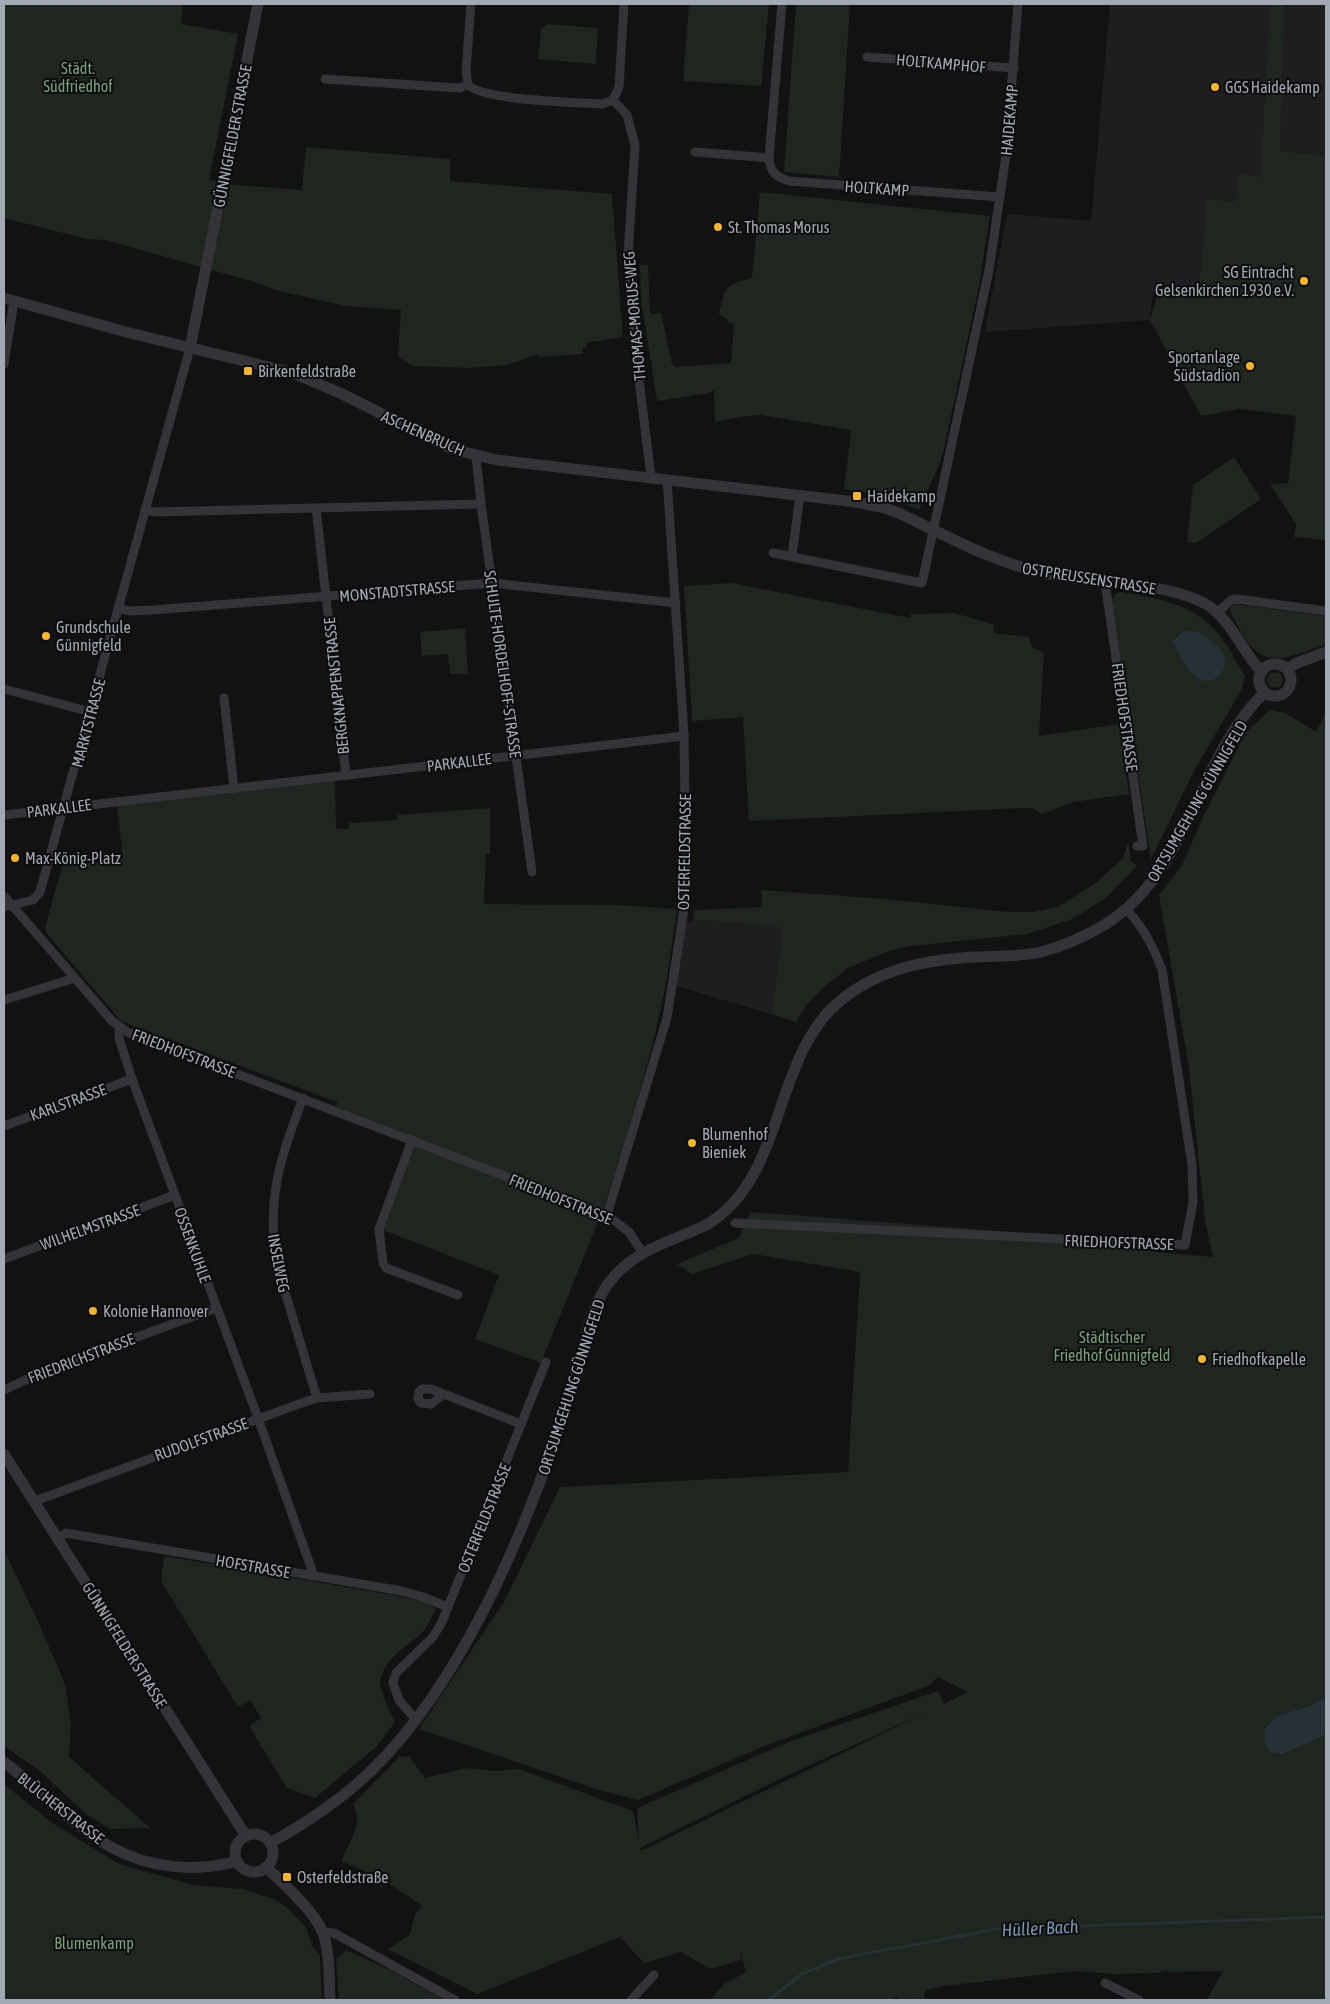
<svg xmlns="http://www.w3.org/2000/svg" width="1330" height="2004" font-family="'Asap Condensed',sans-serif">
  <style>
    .built { fill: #1e1e20 }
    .green { fill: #1e261f; fill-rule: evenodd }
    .water { fill: #283037 }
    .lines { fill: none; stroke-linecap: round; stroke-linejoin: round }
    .stream { stroke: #283037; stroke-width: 3 }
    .minor { stroke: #333338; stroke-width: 9 }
    .tertiary { stroke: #333338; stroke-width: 11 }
    .poi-dot { fill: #f8b525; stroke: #0d0d0e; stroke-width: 2 }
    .labels { text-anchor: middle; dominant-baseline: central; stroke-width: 4; stroke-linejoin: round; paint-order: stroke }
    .street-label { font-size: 16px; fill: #a2a8b4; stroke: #0d0d0e }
    .park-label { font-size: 16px; fill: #79a07c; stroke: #0d0d0e }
    .poi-label { font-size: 16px; fill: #a2a8b4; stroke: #0d0d0e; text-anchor: start }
    .water-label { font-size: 18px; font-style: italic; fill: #7895b1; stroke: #0d0d0e }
  </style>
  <rect width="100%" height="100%" fill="#121213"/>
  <!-- built -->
  <g class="built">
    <path d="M1110,4h160l-10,173 -25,25 -28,-2 -9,95 -40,-3 -5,2 -3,26 -165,12 22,-118 84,7z"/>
    <path d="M1285,4h41v152l-46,-5z"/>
    <path d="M693,920l84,6 6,6 -12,82 -95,-28 7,-59z"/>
  </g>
  <!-- green -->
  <g class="green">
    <path d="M4,4h179l-2,20 57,10 -29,146 27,5 66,5 4,-43 144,12v22l162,13 11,143 -37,6 1,4 -5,1 1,6 -43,3 -2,-3 -31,11 -37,3 -57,-2 -15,-9 3,-47 -55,-4 -71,-16 -14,-6 -155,-44 -19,-1 -83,-21z"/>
    <path d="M689,4h80l-8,82 -78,-5z"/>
    <path d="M796,4h54l-11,173 -55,-5z"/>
    <path d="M1270,4h15l-5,147 46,5v384l-32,-3 2,-13 -26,-40 18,-1 8,-67 -57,-7 -38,7 -51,-96 8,-28 40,3 9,-96 28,3 4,-29 21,4z"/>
    <path d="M547,24l51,4 -2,36 -58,-5 3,-30z"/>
    <path d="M760,192l230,24 -12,75 -36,167 -23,52 -42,-16 -33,-5 7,-59 -90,-15 -21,2 -25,5 -1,-32 -4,3 -53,8 -16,-102 -1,-34h8l2,49 11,-1 11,51 3,3 56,-4 3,-38 -15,-11c6,-27 5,-29 33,-36z"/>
    <path d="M1234,457l27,42 -65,44 -9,-1 6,-57z"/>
    <path d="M731,583l179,35 1,-4 43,-1 41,12 -2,8 36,4 3,10 12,6 -5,83 80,-12 10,70 -56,8 -31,12 -10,-6h-10l-273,13 -6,-104 -51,4 -8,-135z"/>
    <path d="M1121,592c39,7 77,12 102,48 8,11 14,24 22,36l-3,13 -47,80 -44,90 -39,-257c1,-7 3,-9 9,-10z"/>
    <path d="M1236,604l90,12v29c-21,5 -51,23 -70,6 -11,-8 -17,-24 -24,-35l-2,-5 1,-5z"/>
    <path d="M465,628l3,46h-18l-2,-20 -26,2 -2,-24z"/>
    <circle cx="1275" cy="680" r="8"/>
    <path d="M1270,710l16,3 30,19 10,-19v984l-16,9 -34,10 7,38 43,-19v265h-119l16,-29 -53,1 -4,-2 -9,3 -44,1 -38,-3 -131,15 -17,4 -3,4 1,6 -10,-2 -2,2h-14l-1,-3 -10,3h-178l14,-16 22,-12 -6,-20 1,8 -31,9 -29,-17 -37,11 -24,-26 -143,57 -89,-45 22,-14 5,-21 7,-8 -40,-27 -41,-18c8,-18 23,-40 12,-57l46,-47 10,-1 16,22 41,-10 29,3 24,-2 114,42 6,31 -2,-34 154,-67 147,-50 6,13 24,-12 -30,-15 -10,9 -161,59 -129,55 -39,-10 -180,-61 85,-127 56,-115 288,-15 12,-200 -107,-18 -61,20 -15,-10 62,-26 12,-26 260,20 1,7 201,18 -8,-36 -16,-153 -30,-173 23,-30 23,-52 41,-81zM925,1713l-284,138 -1,-3 144,-71z"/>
    <path d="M335,781l1,48h13v-6l49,-3 -1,-5 93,-7v46h-4l-2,50 133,1 60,4 -11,75 -12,55 -24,86 -26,82 -63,156 -66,-24 24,-64 -116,-45 34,-92 -80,-31v-5l-216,-81 -74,-87 -2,-6 19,-69 16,5 43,-5 -6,-53z"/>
    <path d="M1128,842l3,19 6,5 -31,32 -34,21 -44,15 -117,12 -19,4 -44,18 -23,18 -18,18 -11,18 -25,-8 12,-82 -6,-6 -84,-6 1,-10 68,-3 -1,-17 124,9 124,13h24l25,-5 40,-26 25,-23z"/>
    <path d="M4,1550l33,69 28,65 6,40 -2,33 81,71 -40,1 -24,-15 -46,-43 -36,-25z"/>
    <path d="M164,1556l235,40 23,5 14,7c-3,6 -5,12 -9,18 -13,19 -40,27 -46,52 -3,11 9,34 14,44l-18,24 -62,52 -28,-10 -38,-62 12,-8 -11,-18 -12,7 -77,-126z"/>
    <path d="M4,1784l47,38 68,42 75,21 50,4 32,11 9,6 21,21 6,19 8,9 2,45h-318z"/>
    <path d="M346,1950l42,19 56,31h-105l-3,-40z"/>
  </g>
  <!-- water -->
  <g class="water">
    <path d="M1188,631c11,0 19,5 27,13 4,4 9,9 10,16 2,13 -13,26 -25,19 -13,-7 -21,-25 -27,-38l10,-9z"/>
    <path d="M1326,1697v38l-43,19 -13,-1 -5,-10v-14l11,-13 34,-10z"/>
  </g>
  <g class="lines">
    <!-- stream -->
    <path class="stream" d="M769,2000l33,-26 36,-15 159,-30 329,-12"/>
    <!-- minor -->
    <g class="minor">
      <path d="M867,57l147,11"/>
      <path d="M325,79l134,9 9,-3"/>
      <path d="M468,85c18,16 106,17 134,19l11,-4 6,-13 5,-83"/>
      <path d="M468,85l-2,-14 5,-67"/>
      <path d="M613,100l14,15 8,30 -7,112 7,90 16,130"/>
      <path d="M695,152l74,6c1,14 7,19 20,23l211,16"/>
      <path d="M769,158l13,-154"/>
      <path d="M4,364l10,-63"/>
      <path d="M476,456l5,48 51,368"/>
      <path d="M316,508l30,267"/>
      <path d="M145,509l9,3 327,-8"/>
      <path d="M773,553l149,30 67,-313 17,-115 12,-151"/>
      <path d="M792,556l8,-61"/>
      <path d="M1105,582l38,264h-6"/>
      <path d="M118,608l11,3 24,-1 339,-27 184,20"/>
      <path d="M1217,613l14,-13 6,-1 89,12"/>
      <path d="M4,689l87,23"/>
      <path d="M224,698l10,90"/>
      <path d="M4,815l680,-79"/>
      <path d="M4,896l108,125 15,11 480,183 22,17 13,20"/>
      <path d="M4,907l29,-7 7,-8 150,-544"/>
      <path d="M4,1000l71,-22"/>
      <path d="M119,1026v12l13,41 126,339 56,158"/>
      <path d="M303,1098c-23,61 -36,98 -27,164l41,136"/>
      <path d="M4,1126l128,-47"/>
      <path d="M412,1140l-33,89 4,34 3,5 72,27"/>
      <path d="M607,1215l60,-197 16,-102 3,-48 -2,-132 -17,-257"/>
      <path d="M735,1223l450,22 8,-43 -1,-37 -30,-195c-9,-24 -18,-42 -36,-61"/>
      <path d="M4,1259l171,-64"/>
      <path d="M4,1390l38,-18 174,-64"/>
      <path d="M444,1394l-13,10 -10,-1 -3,-4 1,-7 3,-3h9l13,5 77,30"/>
      <path d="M35,1501l264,-97 18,-6 53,-4"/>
      <path d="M58,1538l8,-5 336,58 21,6 25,10"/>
      <path d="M416,1720l-17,-20 -6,-17 3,-10 37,-36 9,-15 104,-260"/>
      <path d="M323,1932l11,1 121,67"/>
      <path d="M1105,1983l34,17"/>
      <path d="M631,2000l23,-25"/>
    </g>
    <!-- tertiary -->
    <g class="tertiary">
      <path d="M4,298l122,34 167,41 47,20 112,56 45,11 359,42 29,6 16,6c48,23 95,50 148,60 44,9 123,8 160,32 23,16 33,45 52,65"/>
      <path d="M190,348l68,-344"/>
      <circle cx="1275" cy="680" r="16"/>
      <path d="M1287,669l10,-6 29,-11"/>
      <path d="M4,1454l242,382"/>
      <path d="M4,1762c36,27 67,63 107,85 37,21 85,26 126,14"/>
      <circle cx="254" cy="1853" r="19"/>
      <path d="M270,1843c38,-21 74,-45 105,-76 84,-84 144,-221 182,-333 7,-21 14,-42 20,-64 8,-28 13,-61 31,-86 25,-35 64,-42 100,-60 62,-38 66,-120 98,-180 7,-12 14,-24 24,-34 40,-39 90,-50 145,-53 22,-1 44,0 66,-5 23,-6 45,-16 65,-28 85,-54 90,-165 158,-231"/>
      <path d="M266,1867c16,15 48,44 56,64 8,18 7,49 8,69"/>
    </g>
  </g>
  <!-- markers -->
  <g class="poi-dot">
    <circle cx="1215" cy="87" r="5"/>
    <circle cx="718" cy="227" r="5"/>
    <circle cx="1304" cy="281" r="5"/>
    <circle cx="1250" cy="366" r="5"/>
    <rect x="243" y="366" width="10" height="10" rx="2.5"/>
    <rect x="852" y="491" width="10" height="10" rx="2.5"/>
    <circle cx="46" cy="636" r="5"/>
    <circle cx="15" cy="858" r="5"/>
    <circle cx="692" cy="1143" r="5"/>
    <circle cx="93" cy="1311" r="5"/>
    <circle cx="1202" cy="1359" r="5"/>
    <rect x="282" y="1872" width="10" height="10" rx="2.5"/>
  </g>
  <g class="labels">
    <!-- street labels -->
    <g class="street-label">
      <text transform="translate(941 63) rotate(5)">HOLTKAMPHOF</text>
      <text transform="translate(1009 120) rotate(-85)">HAIDEKAMP</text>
      <text transform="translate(232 136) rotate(-79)">GÜNNIGFELDER STRASSE</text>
      <text transform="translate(877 188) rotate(4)">HOLTKAMP</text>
      <text transform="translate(634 316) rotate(-95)">THOMAS-MORUS-WEG</text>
      <text transform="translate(423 433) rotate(24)">ASCHENBRUCH</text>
      <text transform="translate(1089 578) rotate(9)">OSTPREUSSENSTRASSE</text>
      <text transform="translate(397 591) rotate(-5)">MONSTADTSTRASSE</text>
      <text transform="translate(503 664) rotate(82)">SCHULTE-HORDELHOFF-STRASSE</text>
      <text transform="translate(336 686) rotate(-96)">BERGKNAPPENSTRASSE</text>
      <text transform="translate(1125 717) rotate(82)">FRIEDHOFSTRASSE</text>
      <text transform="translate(88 723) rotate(-75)">MARKTSTRASSE</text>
      <text transform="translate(459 762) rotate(-7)">PARKALLEE</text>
      <text transform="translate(1197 801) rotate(-60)">ORTSUMGEHUNG GÜNNIGFELD</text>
      <text transform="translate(59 808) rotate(-7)">PARKALLEE</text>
      <text transform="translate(684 852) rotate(-89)">OSTERFELDSTRASSE</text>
      <text transform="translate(184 1053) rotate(21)">FRIEDHOFSTRASSE</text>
      <text transform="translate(68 1102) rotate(-20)">KARLSTRASSE</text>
      <text transform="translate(561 1199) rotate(22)">FRIEDHOFSTRASSE</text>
      <text transform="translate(90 1227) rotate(-20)">WILHELMSTRASSE</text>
      <text transform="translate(1119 1242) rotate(2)">FRIEDHOFSTRASSE</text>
      <text transform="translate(193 1245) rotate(70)">OSSENKUHLE</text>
      <text transform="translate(279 1263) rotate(79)">INSELWEG</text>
      <text transform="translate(81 1358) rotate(-21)">FRIEDRICHSTRASSE</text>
      <text transform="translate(571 1387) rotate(-72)">ORTSUMGEHUNG GÜNNIGFELD</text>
      <text transform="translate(201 1439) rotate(-20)">RUDOLFSTRASSE</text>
      <text transform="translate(484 1518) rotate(-68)">OSTERFELDSTRASSE</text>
      <text transform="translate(253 1566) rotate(10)">HOFSTRASSE</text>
      <text transform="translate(125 1645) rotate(58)">GÜNNIGFELDER STRASSE</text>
      <text transform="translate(61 1808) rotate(38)">BLÜCHERSTRASSE</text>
    </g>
    <!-- park labels -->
    <g class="park-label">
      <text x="78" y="68">Städt.<tspan x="78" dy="18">Südfriedhof</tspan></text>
      <text x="1112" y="1337">Städtischer<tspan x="1112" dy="18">Friedhof Günnigfeld</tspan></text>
      <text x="94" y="1943">Blumenkamp</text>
    </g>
    <!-- poi labels -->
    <g class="poi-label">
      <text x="1225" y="87">GGS Haidekamp</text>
      <text x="728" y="227">St. Thomas Morus</text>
      <text x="1294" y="272" text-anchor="end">SG Eintracht<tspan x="1294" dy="18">Gelsenkirchen 1930 e.V.</tspan></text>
      <text x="1240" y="357" text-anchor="end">Sportanlage<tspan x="1240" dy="18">Südstadion</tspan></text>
      <text x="258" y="371">Birkenfeldstraße</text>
      <text x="867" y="496">Haidekamp</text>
      <text x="56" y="627">Grundschule<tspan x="56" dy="18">Günnigfeld</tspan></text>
      <text x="25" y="858">Max-König-Platz</text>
      <text x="702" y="1134">Blumenhof<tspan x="702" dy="18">Bieniek</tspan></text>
      <text x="103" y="1311">Kolonie Hannover</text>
      <text x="1212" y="1359">Friedhofkapelle</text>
      <text x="297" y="1877">Osterfeldstraße</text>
    </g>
    <!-- water labels -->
    <g class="water-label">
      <text transform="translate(1040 1928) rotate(-3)">Hüller Bach</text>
    </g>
  </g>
  <!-- border -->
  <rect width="1330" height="2004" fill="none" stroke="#a2a8b4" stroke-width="10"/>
</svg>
